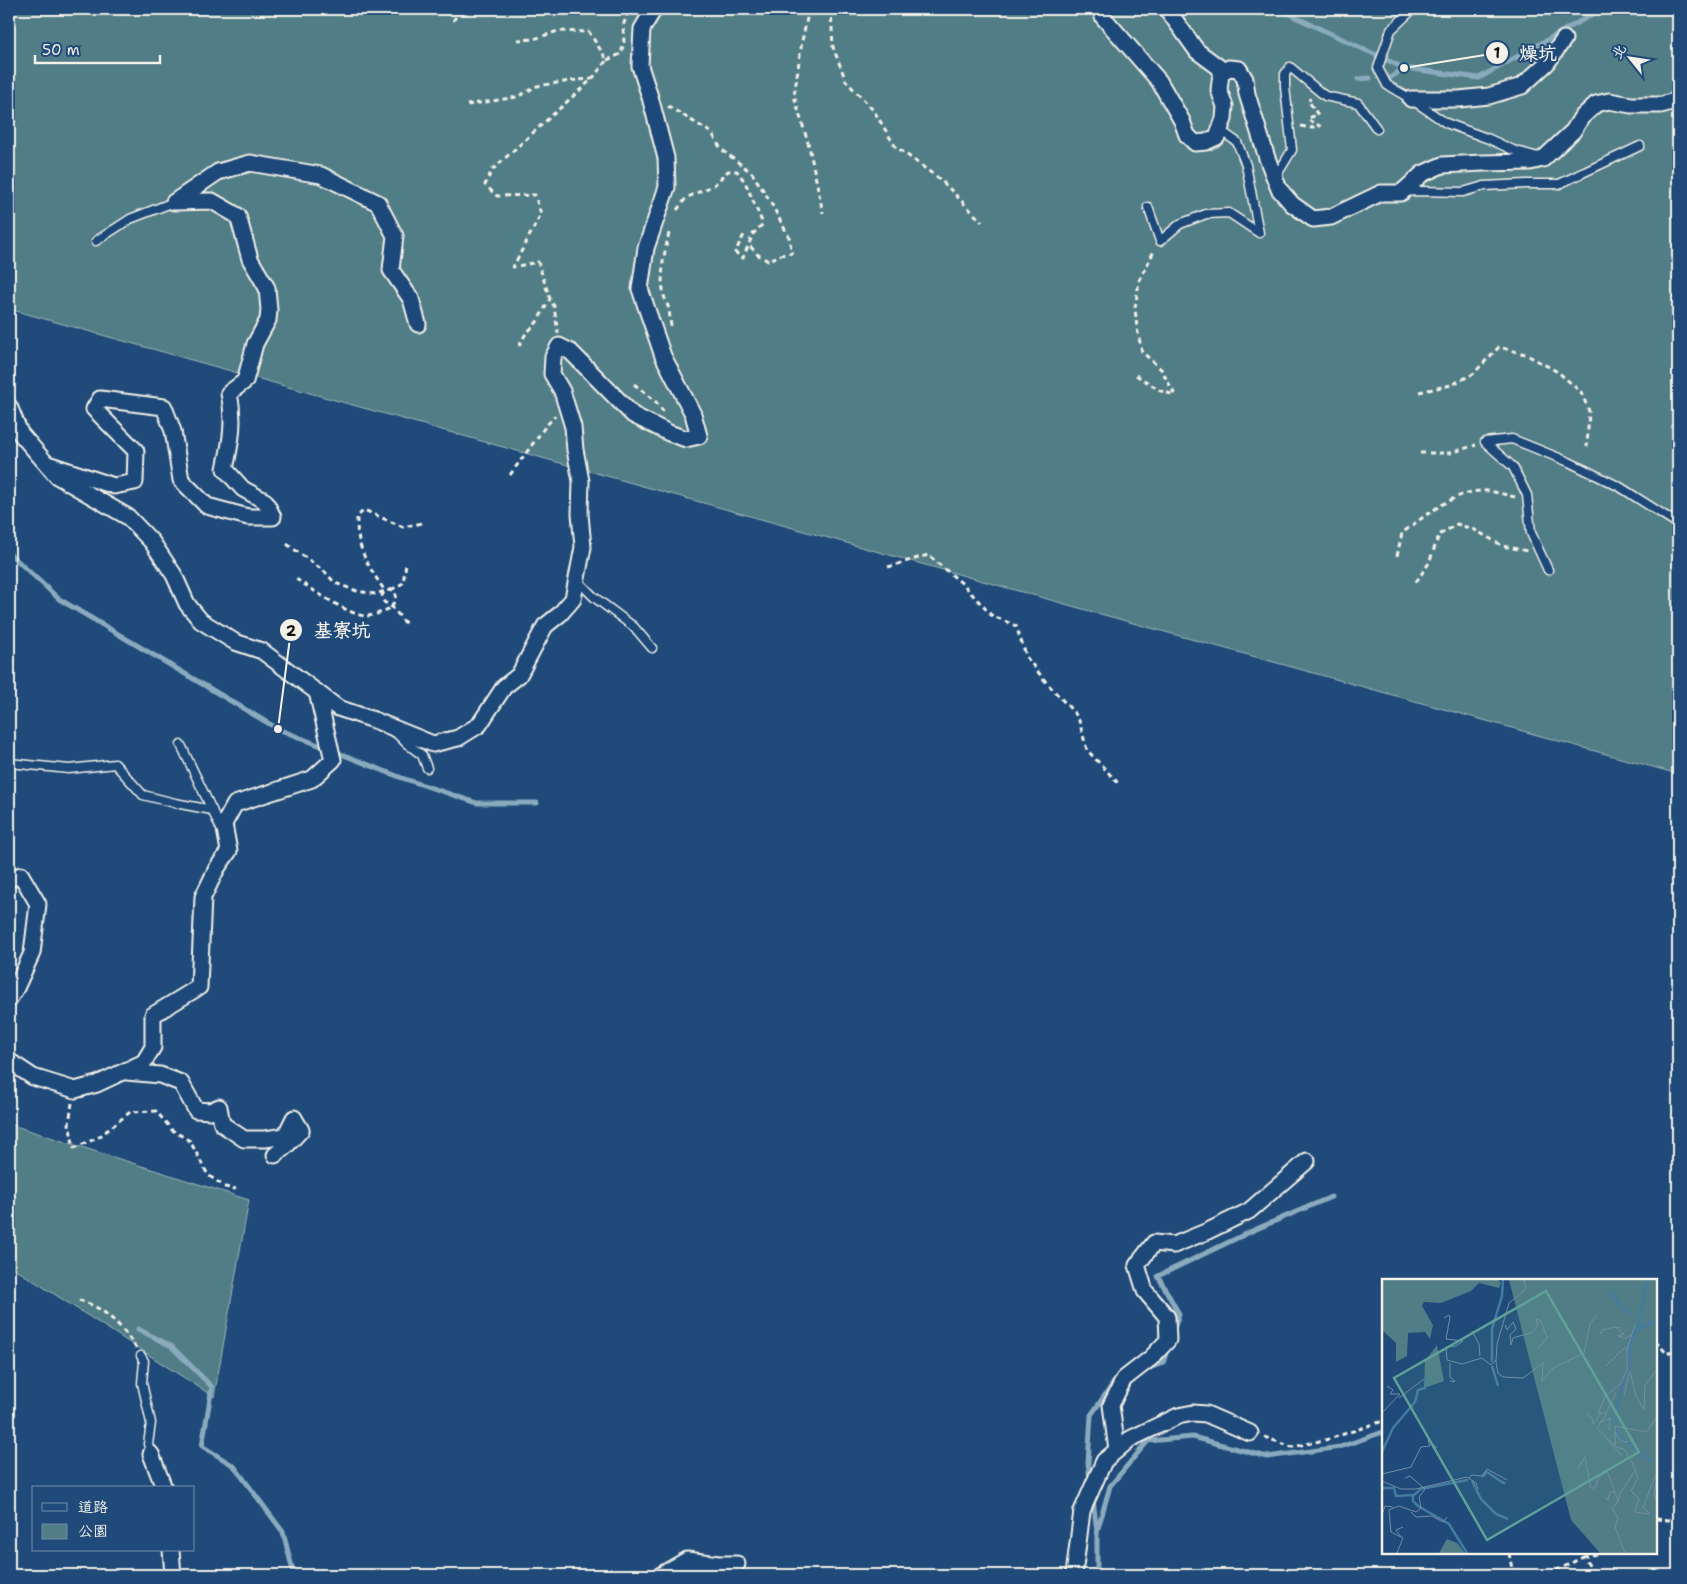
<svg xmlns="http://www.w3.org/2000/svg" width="1687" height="1584" font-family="'Shantell Sans','LXGW WenKai TC',sans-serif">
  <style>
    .green { fill: #517d86; stroke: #a2b7b7 }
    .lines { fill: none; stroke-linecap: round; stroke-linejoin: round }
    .stream { stroke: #8aaabd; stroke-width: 5 }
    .service-casing { stroke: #f4f1e8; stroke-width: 11 }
    .minor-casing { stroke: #f4f1e8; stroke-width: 19 }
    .path { stroke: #f4f1e8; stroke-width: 3; stroke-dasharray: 5 4; stroke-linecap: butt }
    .service { stroke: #1f4a7a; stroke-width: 8 }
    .minor { stroke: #1f4a7a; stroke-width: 15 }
    .inset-river { fill: none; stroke: #447ba0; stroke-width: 2.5 }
    .inset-road { fill: none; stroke: #748da6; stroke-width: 1 }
    .view { fill: #5fa199; fill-opacity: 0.15; stroke: #5fa199; stroke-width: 2.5 }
    .inset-edge { fill: none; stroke: #f4f1e8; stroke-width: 2.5 }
    .leader { fill: none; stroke: #f4f1e8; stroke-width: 2 }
    .callout-dot { fill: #f4f1e8; stroke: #1f4a7a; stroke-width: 2 }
    .mark-label { font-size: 15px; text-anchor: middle; font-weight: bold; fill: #111 }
    .callout-label { font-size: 19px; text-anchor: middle; font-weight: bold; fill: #f4f1e8; stroke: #1f4a7a; stroke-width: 4; stroke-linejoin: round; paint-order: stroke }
  </style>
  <rect width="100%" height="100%" fill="#1f4a7a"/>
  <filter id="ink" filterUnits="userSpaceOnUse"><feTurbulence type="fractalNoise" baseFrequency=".02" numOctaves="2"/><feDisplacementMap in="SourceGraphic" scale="10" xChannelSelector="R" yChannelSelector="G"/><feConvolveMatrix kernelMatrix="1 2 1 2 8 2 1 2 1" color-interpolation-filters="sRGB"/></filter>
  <g filter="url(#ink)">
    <!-- green -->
    <g class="green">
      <path d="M9,9h1669v765l-538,-149 -1131,-316z"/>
      <path d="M9,1124l240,76 -35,197 -205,-132z"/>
    </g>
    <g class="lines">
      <!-- stream -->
      <g class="stream">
        <path d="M1284,9l11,8 109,51 75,10 123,-69"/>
        <path d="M1390,78l14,-10"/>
        <path d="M1358,79l12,-1"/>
        <path d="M9,553l50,46 219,130 124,49 75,25h60"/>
        <path d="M138,1329l33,17 41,41 -10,59 32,20 49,66 11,43"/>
        <path d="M1173,1332l6,-18 -21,-38 96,-46 77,-33"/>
        <path d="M1147,1369l16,-6 5,-16"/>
        <path d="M1090,1481l-2,-18 3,-48 24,-34 3,-1"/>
        <path d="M1093,1500l4,32"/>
        <path d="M1097,1575v-43l13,-46 38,-45 45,-4 74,20 73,-10 43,-15"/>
      </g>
      <defs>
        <g id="service">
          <path d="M1413,9l-22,21 -13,38 9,17 24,14 35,24 43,16 24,11 25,7"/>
          <path d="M1275,178l17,-28 -7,-63v-13l5,-7 35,29 33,7 19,26"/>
          <path d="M1404,192l14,-1 45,1 21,-6 42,-2h33l81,-38"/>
          <path d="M1148,207l12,34 20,-17 26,-10 23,-1 30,20 -13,-68 -9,-23 -17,-12"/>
          <path d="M96,241l34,-22 44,-17"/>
          <path d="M1548,570l-17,-37 -4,-38 -14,-28 -28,-25 27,-3 57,23 51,25 58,37"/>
          <path d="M577,580l17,17 40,30 18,21"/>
          <path d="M396,733l10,10 16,12 5,13"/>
          <path d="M181,745l40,84"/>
          <path d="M9,763l60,6 46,-5 28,31 32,8 37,7"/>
          <path d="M141,1356l3,5 -2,22 9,40 -3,21 3,10"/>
        </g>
        <g id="minor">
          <path d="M1101,9l2,8 56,64 23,40 5,14 8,8 11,-1 11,-5 7,-18 1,-13 -6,-16 2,-17 8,-5 10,1 6,10 2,15 20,64 12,31 13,15 21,15 18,-2 50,-24h20l21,-19 20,-9 41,-2 47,-1 13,-3 30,-28 8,-13 15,-14 13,-3 22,4h30l17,-5"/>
          <path d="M1167,9l30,42 27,20"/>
          <path d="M1411,99h48l30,-3 33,-10 25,-23 17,-24"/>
          <path d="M9,406l11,27 37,43 71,41 24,25 22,33 13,29 14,17 34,21 27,9 76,57 36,12 59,24 25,-6 21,-13 25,-38 15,-12 26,-49 15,-12 13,-15 10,-52 -3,-33 1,-33 -6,-31 -2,-23 -11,-36 -10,-17 1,-17 6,-11 12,6 62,63 36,18 17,6 13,-3 -6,-22 -30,-58 -23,-67 6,-41 21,-61 -1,-29 -16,-61 -10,-31 2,-37 12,-20"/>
          <path d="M51,465l63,21 21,-4 1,-31 -42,-42 6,-10 64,8 9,24 8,49 26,26 41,11h25l-8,-16 -22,-12 -18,-20c6,-27 10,-49 4,-76l16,-12 10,-37 13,-24 1,-10 -2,-22 -17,-29 -12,-43 -26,-15 -38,1 44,-30 32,-9 71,12 57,28 17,33 -4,34 20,29 7,25"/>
          <path d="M9,879l12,-4 17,29 -6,49 -16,35 -7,11"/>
          <path d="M9,1061l24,16 42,13 22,-6 47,-22 9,-15v-32l46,-28 4,-90 14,-29 12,-17 -5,-27 11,-20 77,-25 21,-19 -16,-68"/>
          <path d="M127,1072l33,3 21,8 15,27 14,1 9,-4 3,17 22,15h21l20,-3 9,-18 7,12 -15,16 -11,9"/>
          <path d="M1117,1450l-6,-45 13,-26 27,-21 17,-18 -1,-23 -22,-26 -8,-26 17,-22 20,2 34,-14 41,-20 58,-50"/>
          <path d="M151,1454l13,34"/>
          <path d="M171,1550l2,25"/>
          <path d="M661,1575l26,-15 32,4h18"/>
          <path d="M1074,1575l8,-64 22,-50 26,-22 48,-23 15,-3 13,1 44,19"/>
        </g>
      </defs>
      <!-- service casing -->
      <use href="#service" class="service-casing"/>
      <!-- minor casing -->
      <use href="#minor" class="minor-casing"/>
      <!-- path -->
      <g class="path">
        <path d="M809,9l-7,32 -8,55 15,50 14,67"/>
        <path d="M831,9l2,38 13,34 28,30 21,35 47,35 40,41"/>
        <path d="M515,10l1,-1"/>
        <path d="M453,21l8,-12"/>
        <path d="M517,40l17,-1 24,-8 31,1 18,28 -15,19 -100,91 -7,15 12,11 38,-1 6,19 -28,53 25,-5 12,37 4,7 4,27"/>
        <path d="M607,60l14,-6 3,-12 -1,-16 6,-17"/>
        <path d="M467,105l50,-8 20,-11 40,-6 15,-1"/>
        <path d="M668,106l44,27 9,16 31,24 18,28 19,36 3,16 -12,2 -12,6 -11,-7 -8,-9"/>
        <path d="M1301,126l10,2 9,-2 -10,-5 -2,-3 10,-3 -10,-15 3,-1"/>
        <path d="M677,210l9,-12 28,-13 14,-14h9l8,11 18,42 -10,10 -10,24 -8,-6 9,-17"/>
        <path d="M669,233l-6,28 -1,22 2,13 5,13 2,18"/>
        <path d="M519,346l6,-11 12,-13 13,-23"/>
        <path d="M1136,375l25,16 14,4 -14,-26 -19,-17 -5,-24 -2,-20 4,-27 16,-32"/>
        <path d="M634,384l21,17 9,11"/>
        <path d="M1419,392l32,-7 22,-11 26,-27 26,7 33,18 23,20 8,19 -2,36"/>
        <path d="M1420,453h30l26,-8"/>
        <path d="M510,475l35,-48 10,-11"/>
        <path d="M287,544l38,28 10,11 22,8 18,3 10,-3c-17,-25 -29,-43 -28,-74l7,-7 39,17 19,-4"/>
        <path d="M1397,556l5,-23c23,-17 56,-45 86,-42 9,1 18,4 27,6"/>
        <path d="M888,567l40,-12 36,30 27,30 25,11 11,32 19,24 32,35 9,33 33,35"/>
        <path d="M296,579c14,9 54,37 70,37 9,0 18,-5 26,-9l4,-12 -5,-5 -6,1 -3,4 2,7 8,5 14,17"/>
        <path d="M1416,582l13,-19 10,-28 18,-11 18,6 28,16 24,5"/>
        <path d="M391,590l12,-7 3,-19"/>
        <path d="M72,1103l-3,21 5,24 25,-11 31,-25 26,-1 16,19 18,11 18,34 17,12 11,2"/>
        <path d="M79,1300c26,8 43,26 57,48"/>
        <path d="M1656,1341l11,13 11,-7"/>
        <path d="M1264,1437l28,10 37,-8 54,-18"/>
        <path d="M1656,1519l12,1 10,-1"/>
        <path d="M1509,1553l3,16 14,6"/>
        <path d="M1583,1557l17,-4"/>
        <path d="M1548,1575l35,-18 13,18"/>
      </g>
      <!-- service -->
      <use href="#service" class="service"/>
      <!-- minor -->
      <use href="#minor" class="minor"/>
    </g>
  </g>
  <!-- overview -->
  <g transform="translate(1382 1279)">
    <rect width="275" height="275" fill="#1f4a7a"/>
    <path d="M0,1h116l3,3 -2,5 -20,-5 -8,8 -30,12 -17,-1 -2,4 11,19 -3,14 -5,-7 -17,1 -1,23 -11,6v-19l-14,-13zM127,1h148v273h-57l-29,-33zM55,66l7,36 -20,7 1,-27zM65,260l10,4 8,10h-26z" fill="#517d86"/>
    <path class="inset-river" d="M229,12l10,16 10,7M256,50l17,-8M110,83v-33l10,-33 1,-16M110,87l6,20M243,98l4,-11 2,-24 7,-17 9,-43M234,145l1,-20 7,-24M234,149l4,9 33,25M0,173l11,-24 22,-26 3,-12 7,-2 1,-11M100,198l5,-5 18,12M90,202l9,18 15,15 12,5M0,209h12l2,8 17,-1v6l5,5 31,18 18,29M32,216l7,-6 47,-9"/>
    <path class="inset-road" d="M142,1l2,9 -17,14 -12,41 -1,18 2,11 5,4 20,1 20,-15 -1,19 11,-14 31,-15 6,-29 7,-10M62,39l5,-3 1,2 -4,22 17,2 -7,5 -10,1 1,13 15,4 20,-6 9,7 5,-5M123,46l2,5 6,-8 3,7 -6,6 1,10 2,-7 20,-6 5,-7 -2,-6 5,2 6,17 -9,11M238,49l-5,-1 9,7 -6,2 8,2 5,-3M90,52l7,13 1,12M218,55l2,-4 13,-3M245,70l8,-24M224,87l18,-18 3,1v21l-6,13 -16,14 -7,16h9l-10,15 19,19 8,2 8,13 6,16 -7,13 8,8 -4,13 15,2 -7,-7 14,-35M248,92l6,25 8,14 1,-25 12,-15M68,102l4,1 1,-1 -5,-4v-14M242,116l5,-22M17,119l25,-19M207,133l-2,3 5,3 1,6 7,-9M224,133l10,-19M0,134l18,-19h-10l3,-4 -6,-4M217,144l11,-5 -1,12M233,153l6,9 7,1M223,158l17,19M233,167v-20l32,6 9,-15M195,191l8,-13 6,31h4l3,-9 9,-8 8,21M0,195l29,-7 10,-20 9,-1 -2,-6 9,8M275,198l-3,17 3,9M87,199l3,-3 10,1 5,-7 20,11M0,202l19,8h15l51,-12 9,6 2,6M223,218l3,3 2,-8h5l3,10M29,233l5,5 16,-1 11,6 4,-5M0,236l3,-9 8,1M19,258l-5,-7 7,-3M15,274l6,-15 -12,-6 -2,-22 10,-4 17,6 5,-4 -2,-11 6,-8 -15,-13 -5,2M243,274l-10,-26 3,-9 -6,-10 6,-6 2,-9 15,-22"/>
    <path class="view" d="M164,12l93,161 -152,88 -93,-162z"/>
    <rect width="275" height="275" class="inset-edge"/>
  </g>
  <!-- callouts -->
  <path class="leader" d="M1404 68L1497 53M278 729L291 630"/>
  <g class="callout-dot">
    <circle cx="1404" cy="68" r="5"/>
    <circle cx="278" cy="729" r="5"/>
    <circle cx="1497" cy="53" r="12"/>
    <circle cx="291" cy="630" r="12"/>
  </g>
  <g class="mark-label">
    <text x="1497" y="58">1</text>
    <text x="291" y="636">2</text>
  </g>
  <g class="callout-label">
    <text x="1538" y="60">燥坑</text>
    <text x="342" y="637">基寮坑</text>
  </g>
  <!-- margin -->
  <rect width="1687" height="1584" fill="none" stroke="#1f4a7a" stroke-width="30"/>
  <rect x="15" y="15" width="1657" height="1554" fill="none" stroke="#f4f1e8" stroke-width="2" filter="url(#ink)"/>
  <!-- legend -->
  <rect x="32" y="1486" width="162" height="65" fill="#1f4a7a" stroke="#748da6"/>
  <rect x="42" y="1503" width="25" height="8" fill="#1f4a7a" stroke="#748da6"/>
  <text x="78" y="1512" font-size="15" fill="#f4f1e8">道路</text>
  <rect x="42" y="1524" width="25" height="15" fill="#517d86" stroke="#748da6"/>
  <text x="78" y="1536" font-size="15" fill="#f4f1e8">公園</text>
  <!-- north arrow -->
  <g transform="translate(1630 58) rotate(300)" stroke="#1f4a7a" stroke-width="4" paint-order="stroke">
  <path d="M0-4L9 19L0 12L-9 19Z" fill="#f4f1e8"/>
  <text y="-8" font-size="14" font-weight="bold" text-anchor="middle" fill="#f4f1e8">北</text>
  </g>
  <!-- scale -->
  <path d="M35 55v8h125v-8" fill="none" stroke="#f4f1e8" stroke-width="2.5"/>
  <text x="42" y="55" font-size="15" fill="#f4f1e8" stroke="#1f4a7a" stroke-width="4" paint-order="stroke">50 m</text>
</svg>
